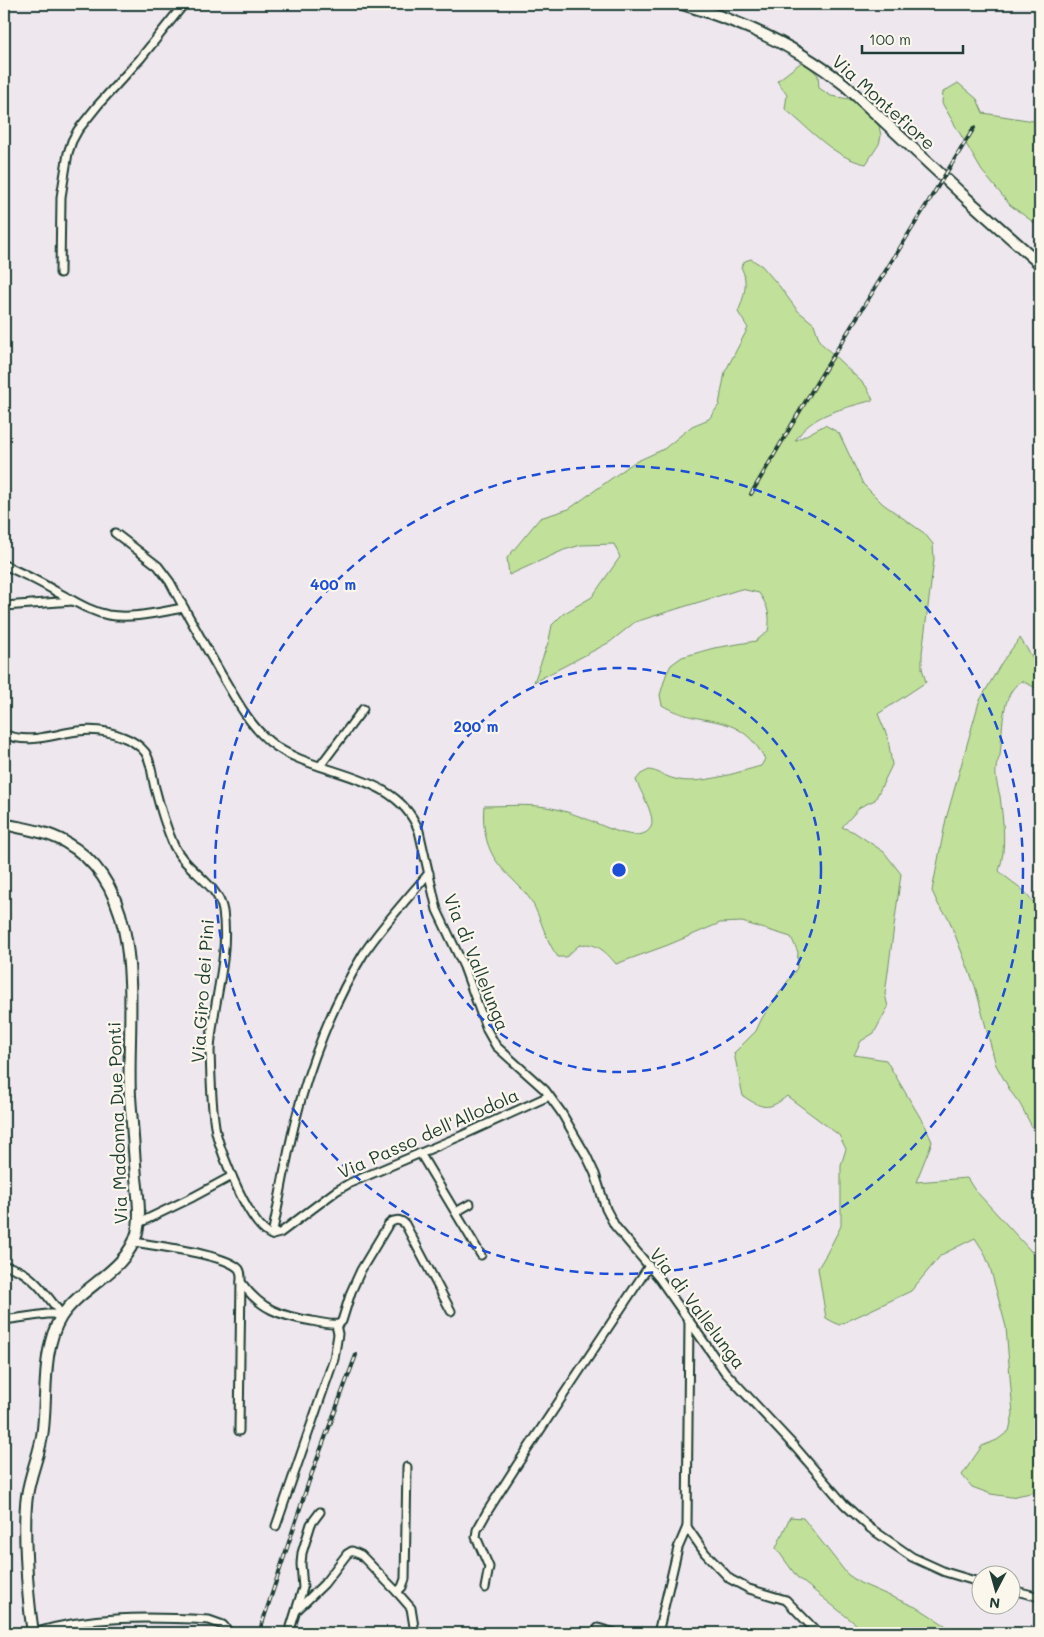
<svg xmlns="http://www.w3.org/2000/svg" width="1044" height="1637" font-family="Mali,sans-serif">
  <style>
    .green { fill: #c1e19a; stroke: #708f67 }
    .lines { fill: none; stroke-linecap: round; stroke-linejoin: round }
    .minor-casing { stroke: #1f3d34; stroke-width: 11 }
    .secondary-casing { stroke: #1f3d34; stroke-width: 14 }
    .minor { stroke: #fbf7ec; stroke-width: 7 }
    .secondary { stroke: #fbf7ec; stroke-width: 10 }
    .rail-casing { stroke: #1f3d34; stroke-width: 4 }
    .rail { stroke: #fbf7ec; stroke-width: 2; stroke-dasharray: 5.5; stroke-linecap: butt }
    .ring { fill: none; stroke: #1d4ed8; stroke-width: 2.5; stroke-dasharray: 9 6 }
    .labels { text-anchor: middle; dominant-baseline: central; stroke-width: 4.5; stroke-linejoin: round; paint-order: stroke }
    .street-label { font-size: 18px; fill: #1f3d34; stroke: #fbf7ec }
    .centre { fill: #1d4ed8; stroke: #fbf7ec; stroke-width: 2.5 }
    .ring-label { font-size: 15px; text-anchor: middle; font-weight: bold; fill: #1d4ed8; stroke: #fbf7ec; stroke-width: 4.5; stroke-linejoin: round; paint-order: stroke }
  </style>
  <rect width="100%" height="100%" fill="#eee7ee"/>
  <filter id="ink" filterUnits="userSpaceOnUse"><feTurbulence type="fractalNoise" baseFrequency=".02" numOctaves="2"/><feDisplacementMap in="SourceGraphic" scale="10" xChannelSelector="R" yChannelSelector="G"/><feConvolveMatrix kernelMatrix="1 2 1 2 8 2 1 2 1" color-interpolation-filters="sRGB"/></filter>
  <g filter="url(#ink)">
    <!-- green -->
    <g class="green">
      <path d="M803,61l15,14 1,13 12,8 18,3 17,9 13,18 2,10 -2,8 -13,20c-32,-6 -56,-35 -81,-55l2,-14 -10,-14z"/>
      <path d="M958,83l19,16 6,14 57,9v105l-30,-22 -28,-34 -40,-68 1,-11z"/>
      <path d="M751,259l11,7 18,21 17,23 17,14 6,18 46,44 7,14c-30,9 -61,13 -78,41l30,-16 14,8 24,51 20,20 41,29 9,11 1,16 -12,93v15l4,14 -48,32 10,24 4,27 -17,35 -15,7 -18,20 12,5 30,20 17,22 -16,120 3,13 -14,26 -13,8 -7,14 32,5 41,69 5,13 -16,40 51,-4 7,11 66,72v230l-29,6 -20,-3 -19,-7 -10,-12 20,-29 15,-6 12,-9 4,-17 -7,-87 -16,-60 -6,-15 -9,-14 -34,17 -30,36 -72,34 -13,-7 -8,-50 9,-15 14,-27v-61l5,-16 -7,-14 -52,-39c-19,15 -24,13 -44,0l-9,-43 22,-22 6,-13 35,-50 1,-16 -7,-15 -49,-15 -22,1 -52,22 -52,19c-9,-11 -22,-25 -38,-18 -4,3 -8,8 -12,11h-8c-13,-17 -16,-37 -26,-55 -9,-14 -21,-23 -31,-35 -15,-17 -19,-40 -17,-61 21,0 43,-2 62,1 13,2 25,6 38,11 14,5 57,29 67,9 5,-11 -11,-36 -15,-47l5,-6 8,-4c9,1 17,7 26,9 23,7 63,-7 86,-13l4,-7c-27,-51 -64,-30 -103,-54l-2,-10 6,-20 5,-10 11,-8 32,-9 42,-7 12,-10c3,-15 0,-25 -9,-38l-18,-4 -106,33 -25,20 -76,40 15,-42 3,-15 11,-11 29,-17 28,-40 -6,-13 -33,1 -17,5 -55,25 -2,-17 33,-40 29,-9 64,-46 31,-14 28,-23 17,-7 10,-14 6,-33 23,-44 -10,-16c6,-15 11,-30 3,-45l4,-6z"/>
      <path d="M1020,638l20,31v21l-18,-9c-22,11 -19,52 -22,74 -1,4 -4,9 -4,14 -1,9 2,19 4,27 3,26 7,50 -1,75 8,8 19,14 26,21 7,7 6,10 15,15v235l-20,-38 -9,-12 -15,-27 -21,-79 -27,-69 -9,-11 -7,-15 14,-72 33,-117 23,-40z"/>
      <path d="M790,1517l13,1 44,56 13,9 60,26 37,24h-90l-70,-56 -21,-29z"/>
    </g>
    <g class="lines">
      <defs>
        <g id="minor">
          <path d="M60,273l1,-76 7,-44 4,-12 6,-11 20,-25 42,-46 44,-55"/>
          <path d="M115,533l43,33 12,16 14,26"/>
          <path d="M4,565c17,8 35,16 51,26 18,9 33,20 53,24 25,4 51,-3 76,-7 14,25 28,51 43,76 12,21 24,42 43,58 44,36 125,27 149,89l18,79 27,57 23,63 9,16 49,44 16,22 25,43 9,19 11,35 9,17 44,52 66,94 70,75 49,57 26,24 42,29 33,15 37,11"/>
          <path d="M4,606l69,-5"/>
          <path d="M4,734c25,11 49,0 74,-3 15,-2 31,0 45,6 8,3 16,8 22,15 7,10 7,25 10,36 5,20 11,39 19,58 12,25 44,37 49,65 7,48 -11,93 -13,140 1,26 1,55 6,81 5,22 35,97 56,103"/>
          <path d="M320,766l43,-57"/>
          <path d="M420,1153l61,102"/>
          <path d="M456,1212l14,-8"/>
          <path d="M139,1223l54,-26 39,-21"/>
          <path d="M272,1235c8,-38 14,-76 23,-113 14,-57 38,-119 69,-169 19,-28 43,-54 65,-80"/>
          <path d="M272,1235l8,-2 56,-42 14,-8 113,-48 86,-39"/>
          <path d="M134,1242c21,4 92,12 105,27 2,3 2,4 2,8l-2,154"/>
          <path d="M4,1266c27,3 42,29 58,49"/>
          <path d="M241,1282c19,27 39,34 71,39 9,2 18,4 27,3l3,-3 9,-29 10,-22 27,-45c5,-6 12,-6 17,-1l46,87"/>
          <path d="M4,1320l43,-6h6l8,3"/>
          <path d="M689,1321l-2,206 18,26 25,26 19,10 37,11 32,33"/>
          <path d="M276,1526l58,-167 4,-25 -2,-9"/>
          <path d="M485,1588l4,-21 -13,-30 1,-7 10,-18 30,-47 132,-199"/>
          <path d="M1012,1590l28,7"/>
          <path d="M397,1592l14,16 4,25"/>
          <path d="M297,1610l27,-26 23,-30 5,-3 9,4 36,37 5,-5 3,-8 2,-112"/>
          <path d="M598,1628l17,5"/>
          <path d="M33,1633c57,-18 117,-16 176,-13l14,5 7,8"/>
          <path d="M289,1633l14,-45 -2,-24 1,-11 9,-29 9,-12"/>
          <path d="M658,1633l20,-85 9,-21"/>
        </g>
        <g id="secondary">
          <path d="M682,4c59,17 115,42 163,81l121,113 74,66"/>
          <path d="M4,824c21,5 42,7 61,18 86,48 61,172 65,254 2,27 4,55 6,82 2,17 5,38 1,55 -11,39 -55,52 -76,84 -19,30 -14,77 -18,112 -2,23 -13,44 -16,67 -3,20 -2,40 -1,60 1,26 3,51 7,77"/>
        </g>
      </defs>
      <!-- minor casing -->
      <use href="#minor" class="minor-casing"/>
      <!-- secondary casing -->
      <use href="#secondary" class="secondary-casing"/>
      <!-- minor -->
      <use href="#minor" class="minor"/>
      <!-- secondary -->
      <use href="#secondary" class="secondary"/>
      <defs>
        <g id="rail">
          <path d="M751,494l66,-112 157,-254"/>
          <path d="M259,1633l50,-152 47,-126"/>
        </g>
      </defs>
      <!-- rail casing -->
      <use href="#rail" class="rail-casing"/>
      <!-- rail -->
      <use href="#rail" class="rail"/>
    </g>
  </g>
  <!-- distance rings -->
  <g class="ring">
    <circle cx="619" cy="870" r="202"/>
    <circle cx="619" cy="870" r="404"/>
  </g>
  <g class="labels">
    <!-- street labels -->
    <g class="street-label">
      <text transform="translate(884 102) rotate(42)">Via Montefiore</text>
      <text transform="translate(477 962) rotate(68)">Via di Vallelunga</text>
      <text transform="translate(202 991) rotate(-86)">Via Giro dei Pini</text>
      <text transform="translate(117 1123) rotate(-92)">Via Madonna Due Ponti</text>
      <text transform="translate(428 1133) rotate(-24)">Via Passo dell'Allodola</text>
      <text transform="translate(698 1308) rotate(53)">Via di Vallelunga</text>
    </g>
  </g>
  <circle cx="619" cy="870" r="8" class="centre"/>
  <g class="ring-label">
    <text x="333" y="590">400 m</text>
    <text x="476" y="732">200 m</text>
  </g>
  <!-- margin -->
  <rect width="1044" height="1637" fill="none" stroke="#fbf7ec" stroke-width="20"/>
  <rect x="10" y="10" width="1024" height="1617" fill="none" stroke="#1f3d34" stroke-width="2" filter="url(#ink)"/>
  <!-- north arrow -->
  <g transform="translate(996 1590) rotate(186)"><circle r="24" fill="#fbf7ec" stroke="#a3ada2"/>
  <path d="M0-4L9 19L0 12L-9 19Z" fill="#1f3d34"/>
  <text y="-8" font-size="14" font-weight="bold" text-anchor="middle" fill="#1f3d34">N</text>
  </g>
  <!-- scale -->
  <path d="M862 45v8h101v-8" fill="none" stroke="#1f3d34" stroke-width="2.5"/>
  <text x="869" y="45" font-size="15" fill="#1f3d34" stroke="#fbf7ec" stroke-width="4" paint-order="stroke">100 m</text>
</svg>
